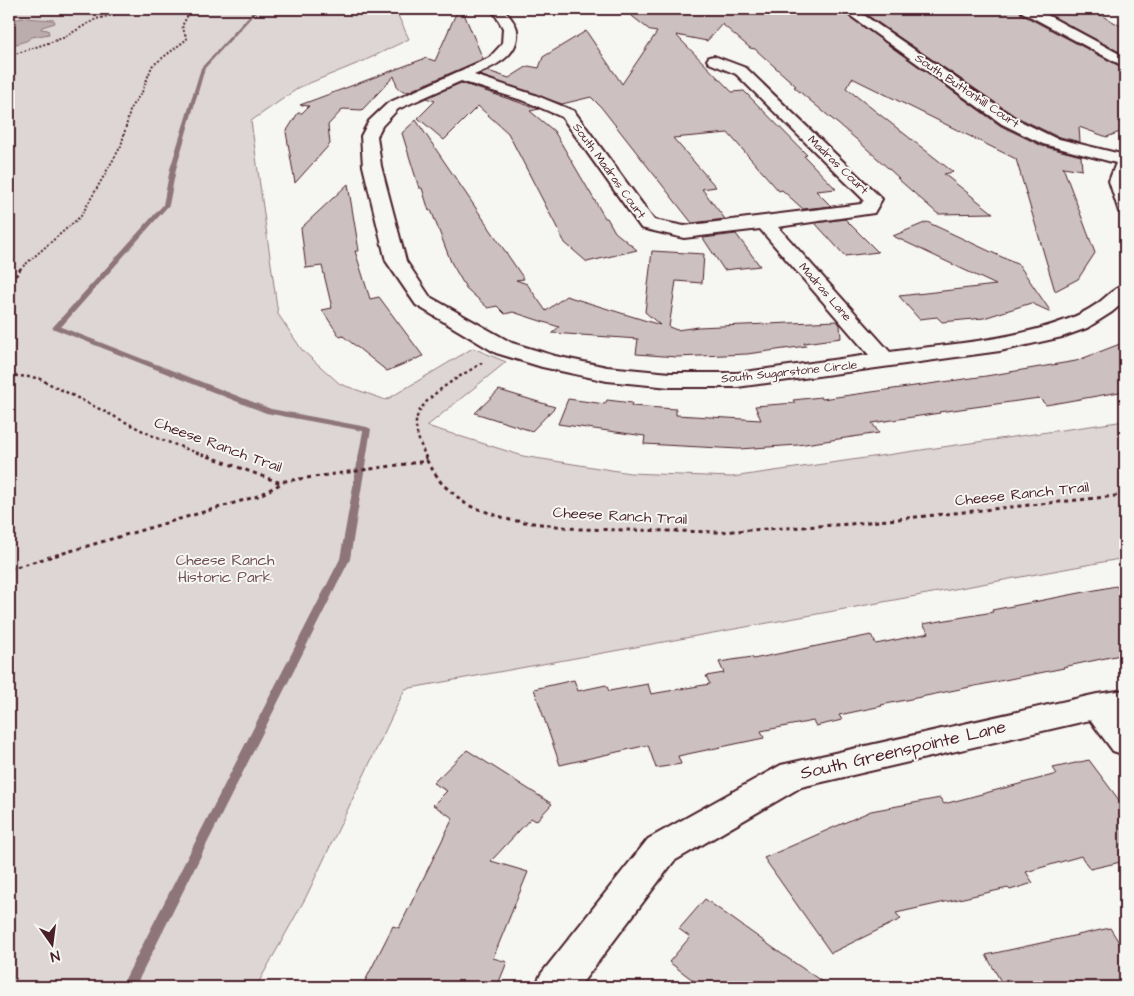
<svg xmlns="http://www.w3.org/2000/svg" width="1134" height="996" font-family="'Architects Daughter',sans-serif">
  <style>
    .green { fill: #ddd6d5; stroke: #947a80 }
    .water { fill: #bbadae; stroke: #8e747a }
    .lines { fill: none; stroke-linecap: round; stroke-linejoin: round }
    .stream { fill: #8e747a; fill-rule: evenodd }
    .building { fill: #ccc1c0; stroke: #4a1f2b }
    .street-casing { stroke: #4a1f2b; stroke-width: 4 }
    .path-far2 { stroke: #4a1f2b; stroke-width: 2; stroke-dasharray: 2 2; stroke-linecap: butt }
    .path-far1 { stroke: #4a1f2b; stroke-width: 2.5; stroke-dasharray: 3 3; stroke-linecap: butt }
    .path { stroke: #4a1f2b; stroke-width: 3; stroke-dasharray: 4 4; stroke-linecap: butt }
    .street { fill: #f6f6f2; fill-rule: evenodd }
    .labels { text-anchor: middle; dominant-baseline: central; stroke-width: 4; stroke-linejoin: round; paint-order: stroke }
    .far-street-label { font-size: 12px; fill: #4a1f2b; stroke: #f6f6f2 }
    .street-label { font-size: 15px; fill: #4a1f2b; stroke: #f6f6f2 }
    .park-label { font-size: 15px; fill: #6f4d56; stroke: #f6f6f2 }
    .near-street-label { font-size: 18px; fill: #4a1f2b; stroke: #f6f6f2 }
  </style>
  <rect width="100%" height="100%" fill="#f6f6f2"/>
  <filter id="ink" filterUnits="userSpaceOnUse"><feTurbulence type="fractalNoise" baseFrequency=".02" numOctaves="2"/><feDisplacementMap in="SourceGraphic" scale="10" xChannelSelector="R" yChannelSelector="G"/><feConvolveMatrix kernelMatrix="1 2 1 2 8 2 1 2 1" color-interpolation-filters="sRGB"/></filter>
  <g filter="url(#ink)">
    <!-- green -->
    <path class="green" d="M9,9h386l14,30 -43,21 -66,27 -49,34 27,193 24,36 38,34 46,16 87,-52 33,14 -79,64 96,30 107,17 102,4 393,-56v137l-720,131 -99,208 -50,90h-247z"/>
    <!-- water -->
    <path class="water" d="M25,18l29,2 1,3 -13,4 -1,2 7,1 1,4 -17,3 -6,4 -17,5v-26z"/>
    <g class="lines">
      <!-- stream -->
      <path class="stream" d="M255,9h4l-54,59 -29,101 -7,36 -108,122 210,82 96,18 4,2 -21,130 -215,428h-14l219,-428 23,-128 -97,-18 -214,-85 111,-123 7,-36 31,-101z"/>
    </g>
    <!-- building -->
    <g class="building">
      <path d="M458,9h4l21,50 -76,33 -9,-3 -4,-13 -32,34 -19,-1 -15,16 2,19 -35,39 -9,-51 12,-19h4l7,-7 -9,-1 126,-47 9,3z"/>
      <path d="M623,9h216l162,117 41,20 39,10 1,14 -19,-3 32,86 -17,26 -23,12 -39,-132 -164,-81 -6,10 107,84 -9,2 49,39 -55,1 -41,-36h2l-43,-39 -62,-52 2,-1 -41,-37 -5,-1 -28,-24 -15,17 -31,-6 56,57 12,-1 63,64 -3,1 32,33 -20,2 15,15 -28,3 -21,-19 -3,1 -51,-58 -55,5 43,49 -14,2 23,30 -33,4 -91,-116 -10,-10 -29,7 -83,-29 9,-4 21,7 19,-12 11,2 4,-11 43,-26 36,53 35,-52 -6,-1z"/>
      <path d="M858,9h161l2,5 104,55v61l-18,7 -28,-10 1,15 -24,-6 -41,-20z"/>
      <path d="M1039,9h50l36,19v27z"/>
      <path d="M461,83l78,26 -9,2 24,20 51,87h2l8,14 22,18 -50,12 -22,-19 -57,-110 -30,-27 -34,34 -26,-22 17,-17 -9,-3z"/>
      <path d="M416,120l108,159 -8,1 11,4 19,27 20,-15 94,29 -15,-13 7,-61 52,3 -2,29 -26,-2 -7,46 8,3 21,-3 139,-6 3,4 1,13 -37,5 2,3 -59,8 -70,3 -41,-3 2,-15 -86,-6 7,-6 -46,-15 -8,2 -8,-8 -9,2 -22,-20 -15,-26 -20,-52 -2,1 -7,-23h-3l-17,-55z"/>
      <path d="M348,184l11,67h-4l15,48 9,-2 44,59 -36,15 -44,-35 -3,1 -18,-27 10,-2 -10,-42 -16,2 -5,-40z"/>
      <path d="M845,219l33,33 -33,4 -30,-33z"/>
      <path d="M927,222l92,43 32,47 -20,-9 -47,15 -42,4 -5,-5 -18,2 -20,-23 97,-11 -103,-49z"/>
      <path d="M736,234l24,32 -36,4 -21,-32z"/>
      <path d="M1125,342v49l-79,14 -7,-7 -100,14 1,1 -68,10 7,10 -81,12 -59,4 -95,-5 1,-8 -87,-12 10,-25 37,5 2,-4 25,3 -1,3 45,3v6l85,5 -6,-14 40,-3 -2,-3 28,-3 1,2 164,-23 90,-15z"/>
      <path d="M499,390l56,17 -23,24 -57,-18z"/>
      <path d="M1116,586l9,10v58l-62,13 1,1 -183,37 1,1 -43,9 3,5 -26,6 -3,-5 -52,10 3,7 -86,18 3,8 -25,4 -8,-23 -88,20 -26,-76 40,-9 4,11 28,-6 3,6 39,-7 3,10 59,-10 -4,-8 18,-3 -5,-11 33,-5 1,2 118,-24 5,9 53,-11 -6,-9 70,-12 -1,-2z"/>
      <path d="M467,750l85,54 -16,17 -5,-3 -40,43 37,11 -35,86 14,4 -10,25h-135l31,-61 6,2 54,-110 -20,-13 14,-14 -14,-8z"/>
      <path d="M1089,760l36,48v53l-35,8 -9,-13 -55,16 7,11 -23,7 -2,-2 -112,25 5,6 -70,34 -67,-95 107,-47 69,-13 4,6 113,-30 -4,-6z"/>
      <path d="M705,899l81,58 44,30h-128l-33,-25 21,-25 -11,-8z"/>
      <path d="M1110,928l15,24v35h-121l-18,-32z"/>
    </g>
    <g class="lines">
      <defs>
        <g id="street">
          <path d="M492,9h12c4,6 12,14 13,21 3,26 -24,37 -43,45l61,20 39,16 80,109 30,6 177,-22 3,-4 -128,-126 -27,-11 -2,-3 2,-3 5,-1 32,12 136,131 -8,14 -96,14 112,125c58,-8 118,-11 173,-31 12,-4 24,-10 34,-17 10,-7 16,-16 28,-19v16l-13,11 -25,16 -25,9 -62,14 -263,36h-67l-63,-6 -65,-14 -46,-14 -80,-48 -30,-44 -23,-95 -2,-30 8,-15 19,-18 101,-45 13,-14 1,-16zM461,81l64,20 37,16 79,111 43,10 76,-9 109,126 -132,18h-67l-63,-6 -52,-11 -43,-13 -82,-46 -24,-36 -25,-95 -4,-30 5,-10 16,-17z"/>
          <path d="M841,9h14l159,109 41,20 70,17v58l-6,-1 -10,-31 7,-18 -73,-19 -41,-20z"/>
          <path d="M1021,9h15l89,48v10l-103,-55z"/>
          <path d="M1125,690v24l-3,1 3,4v36l-12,-4 -23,-31 -289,67 -127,74 -95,126h-44l6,-13 107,-135 133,-74 316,-71z"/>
        </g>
      </defs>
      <!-- street casing -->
      <use href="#street" class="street-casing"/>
      <!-- path-far2 -->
      <g class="path-far2">
        <path d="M9,56l54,-18 33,-19 41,-10"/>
        <path d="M20,269l61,-53 40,-70 10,-39 11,-15 10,-26 35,-27 -5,-13 9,-17"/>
      </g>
      <!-- path-far1 -->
      <g class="path-far1">
        <path d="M9,286l12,-18"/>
        <path d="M9,375l29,3 119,60 54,20"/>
        <path d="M426,458c-4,-11 -10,-22 -10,-34 -1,-25 47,-49 66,-61"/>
      </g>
      <!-- path -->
      <g class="path">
        <path d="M208,456l70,26 149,-21 15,23 25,21 43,15 69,9 140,3 131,-8 275,-29"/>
        <path d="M425,456l2,5"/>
        <path d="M9,569l249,-73 26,-14"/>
      </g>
      <!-- street -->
      <use href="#street" class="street"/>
    </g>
  </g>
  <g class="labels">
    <!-- far-street labels -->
    <g class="far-street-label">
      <text transform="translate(967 91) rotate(34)">South Buttonhill Court</text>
      <text transform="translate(838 165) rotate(44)">Madras Court</text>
      <text transform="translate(609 171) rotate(54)">South Madras Court</text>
      <text transform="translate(825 292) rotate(49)">Madras Lane</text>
      <text transform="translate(789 372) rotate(-6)">South Sugarstone Circle</text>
    </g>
    <!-- street labels -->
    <g class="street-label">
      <text transform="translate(218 445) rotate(20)">Cheese Ranch Trail</text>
      <text transform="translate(1022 494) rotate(-6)">Cheese Ranch Trail</text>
      <text transform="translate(620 516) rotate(3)">Cheese Ranch Trail</text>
    </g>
    <!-- park labels -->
    <g class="park-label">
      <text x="225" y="560">Cheese Ranch<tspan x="225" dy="17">Historic Park</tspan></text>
    </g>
    <!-- near-street labels -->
    <g class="near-street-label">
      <text transform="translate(903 750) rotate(-13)">South Greenspointe Lane</text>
    </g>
  </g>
  <!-- margin -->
  <rect width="1134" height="996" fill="none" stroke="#f6f6f2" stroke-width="30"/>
  <rect x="15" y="15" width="1104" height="966" fill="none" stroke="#4a1f2b" stroke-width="2" filter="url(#ink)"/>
  <!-- north arrow -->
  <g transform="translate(52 944) rotate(166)" stroke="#f6f6f2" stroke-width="4" paint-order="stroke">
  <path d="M0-4L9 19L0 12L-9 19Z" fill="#4a1f2b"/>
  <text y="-8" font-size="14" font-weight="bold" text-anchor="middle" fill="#4a1f2b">N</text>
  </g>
</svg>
